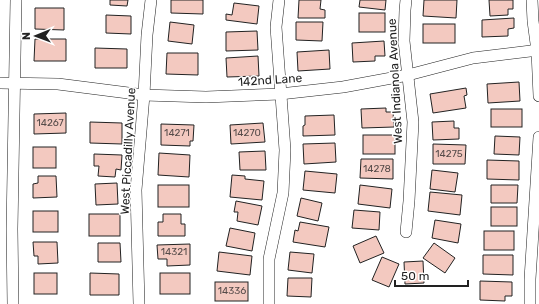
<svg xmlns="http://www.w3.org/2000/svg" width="539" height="304" font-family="Rubik,sans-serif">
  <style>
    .building { fill: #f3c9c0; stroke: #222 }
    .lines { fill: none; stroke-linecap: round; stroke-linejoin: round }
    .minor-casing { stroke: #222; stroke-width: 12 }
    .minor { stroke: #fff; stroke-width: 11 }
    .labels { text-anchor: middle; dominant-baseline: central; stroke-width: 3; stroke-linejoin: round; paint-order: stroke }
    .number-label { font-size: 10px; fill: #564c4a }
    .street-label { font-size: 12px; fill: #222; stroke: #fff }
  </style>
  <rect width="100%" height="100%" fill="#fff"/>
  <!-- building -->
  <g class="building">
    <path d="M110,0h18l-1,6 -17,-1z"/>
    <path d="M171,0h32v14l-32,-1z"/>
    <path d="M299,0h22l-1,9 5,1v8h-27z"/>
    <path d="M360,0h26l-1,10 -26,-3z"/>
    <path d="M424,0h33l-1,18 -33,-2z"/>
    <path d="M489,0h24v9h-5v6l-18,1z"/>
    <path d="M234,3l25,3 -2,18 -31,-4v-6l6,1z"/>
    <path d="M35,8h29v22l-29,-1z"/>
    <rect x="359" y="13" width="26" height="19"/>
    <path d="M106,15l25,1v18l-25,-1z"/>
    <path d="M514,18v10l-6,1v7l-26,1v-17z"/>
    <path d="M170,22l24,3 -2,19 -24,-3z"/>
    <path d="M296,22h27l-1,19 -26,-1z"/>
    <rect x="423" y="24" width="32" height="19"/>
    <path d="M257,31l1,19 -32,1v-19z"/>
    <path d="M35,39h31v22h-32z"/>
    <path d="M384,41l1,15h-10v5l-22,1 -1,-19z"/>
    <path d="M95,48l32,1v19h-32z"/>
    <path d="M329,50l1,19 -32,2 -1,-19z"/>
    <path d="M167,53h31v22l-32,-1z"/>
    <path d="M258,56l1,20 -32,1 -1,-19z"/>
    <path d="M519,82l1,19 -32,2 -1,-19z"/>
    <path d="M466,88l1,7 -3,1 2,12 -33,5 -3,-19z"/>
    <path d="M386,108v4h7l1,15 -32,1 -1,-19z"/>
    <rect x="491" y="109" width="31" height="18"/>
    <path d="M66,113v20l-32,1v-20z"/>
    <path d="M334,115l1,20 -32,1v-10l2,-1v-9z"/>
    <path d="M454,121v7h5v11l-26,1 -1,-18z"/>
    <path d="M90,122l32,1v21l-32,-1z"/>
    <path d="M263,123l2,19 -34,2 -1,-19z"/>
    <path d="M161,124l33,1 -1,16h-3v5l-29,-1z"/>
    <rect x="363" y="135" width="32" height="19"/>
    <path d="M495,136l25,1 -1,18 -25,-1z"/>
    <path d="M335,143l1,19 -32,2 -1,-20z"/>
    <path d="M433,144l33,1 -1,19h-32z"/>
    <rect x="33" y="147" width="23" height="21"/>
    <path d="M265,151l1,19h-26l-1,-18z"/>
    <path d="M159,153l31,2 -1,22 -31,-2z"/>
    <path d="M94,154l28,1 -1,15 -5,-1 -1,8 -17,-1 1,-10h-5z"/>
    <path d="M361,159h32v20l-33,-1z"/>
    <path d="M487,160l32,1v19l-32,-1z"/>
    <path d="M432,170l26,3 -3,19 -25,-3z"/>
    <path d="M305,171l32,3 -2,19 -32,-3z"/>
    <path d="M232,175l13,1v3l19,2 -2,19 -32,-3z"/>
    <path d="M38,176h18l1,21 -24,1v-14l5,-1z"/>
    <path d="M117,183l1,21 -22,1 -1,-21z"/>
    <rect x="158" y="185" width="31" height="22"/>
    <path d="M360,185l32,4 -2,19 -32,-4z"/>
    <path d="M491,185h27l-1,18h-26z"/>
    <path d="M430,192l32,3 -2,20 -32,-4z"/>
    <path d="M301,198l21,5 -4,18 -21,-5z"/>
    <path d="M236,201l26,5 -4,19 -21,-4 1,-9h-4z"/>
    <rect x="491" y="207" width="26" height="19"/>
    <path d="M354,210l26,2 -1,18 -27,-2z"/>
    <rect x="33" y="211" width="25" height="21"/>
    <rect x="89" y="214" width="31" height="22"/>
    <path d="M163,214h18v10h4v12h-27v-14h5z"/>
    <path d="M435,220l26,4 -3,19 -26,-5z"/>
    <path d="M300,222l29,5 -4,20 -32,-5 2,-12 3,1z"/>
    <path d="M230,228l25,5 -3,18 -26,-5z"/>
    <rect x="484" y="231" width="30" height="19"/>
    <path d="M376,236l8,17 -24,10 -7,-17z"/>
    <path d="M33,242h24l1,21 -20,1v-8h-4z"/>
    <path d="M98,243h22l1,19h-23z"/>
    <path d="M434,243l21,15 -10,15 -22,-15z"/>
    <path d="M190,244v21l-23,1v-7h-9l-1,-14z"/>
    <path d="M219,252l33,4 -2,19 -33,-4z"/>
    <path d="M290,252l24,2 -2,19 -24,-3z"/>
    <path d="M483,255h30v20l-30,-1z"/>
    <path d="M382,257l17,7 -10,23 -17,-7z"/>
    <path d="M423,261l1,22 -19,1 -1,-22z"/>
    <rect x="34" y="273" width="23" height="21"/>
    <path d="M90,273l29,1v21h-29z"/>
    <rect x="160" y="273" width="30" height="21"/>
    <path d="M288,278h24l-1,19 -24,-1z"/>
    <path d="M480,281l32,1v14h-7v5l-25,-1z"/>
    <rect x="215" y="282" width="33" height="19"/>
  </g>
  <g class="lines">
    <defs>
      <g id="minor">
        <path d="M532,0l1,21 4,30 2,45"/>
        <path d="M0,83l58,1 86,11 62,2 74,-3 63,-7 65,-12 65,-17 66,-8"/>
        <path d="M406,232l3,-31 4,-79 -9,-81 1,-31 1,-10"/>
        <path d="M13,304l-1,-75 4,-229"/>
        <path d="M139,304l-3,-114 8,-95 3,-60 4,-35"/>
        <path d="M269,304v-45l14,-66 2,-43 -9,-123 3,-27"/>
        <path d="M530,304v-25l9,-142"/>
      </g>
    </defs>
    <!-- minor casing -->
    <use href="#minor" class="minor-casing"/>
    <!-- minor -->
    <use href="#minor" class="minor"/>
  </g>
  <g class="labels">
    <!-- number labels -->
    <g class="number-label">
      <text x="50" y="123">14267</text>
      <text x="177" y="133">14271</text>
      <text x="247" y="133">14270</text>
      <text x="449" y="154">14275</text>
      <text x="377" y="169">14278</text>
      <text x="174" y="252">14321</text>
      <text x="232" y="291">14336</text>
    </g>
    <!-- street labels -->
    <g class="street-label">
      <text transform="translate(270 80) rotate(-4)">142nd Lane</text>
      <text transform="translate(395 81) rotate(-93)">West Indianola Avenue</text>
      <text transform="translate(128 151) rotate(-87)">West Piccadilly Avenue</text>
    </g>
  </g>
  <!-- north arrow -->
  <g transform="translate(36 36) rotate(269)" stroke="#ffffff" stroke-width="3" paint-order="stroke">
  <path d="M0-3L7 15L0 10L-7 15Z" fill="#222222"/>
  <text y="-6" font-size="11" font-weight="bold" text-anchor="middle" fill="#222222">N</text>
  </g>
  <!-- scale -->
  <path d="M395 280v6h73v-6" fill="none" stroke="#222222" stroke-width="2"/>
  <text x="401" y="280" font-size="12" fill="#222222" stroke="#ffffff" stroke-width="3" paint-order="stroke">50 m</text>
</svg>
